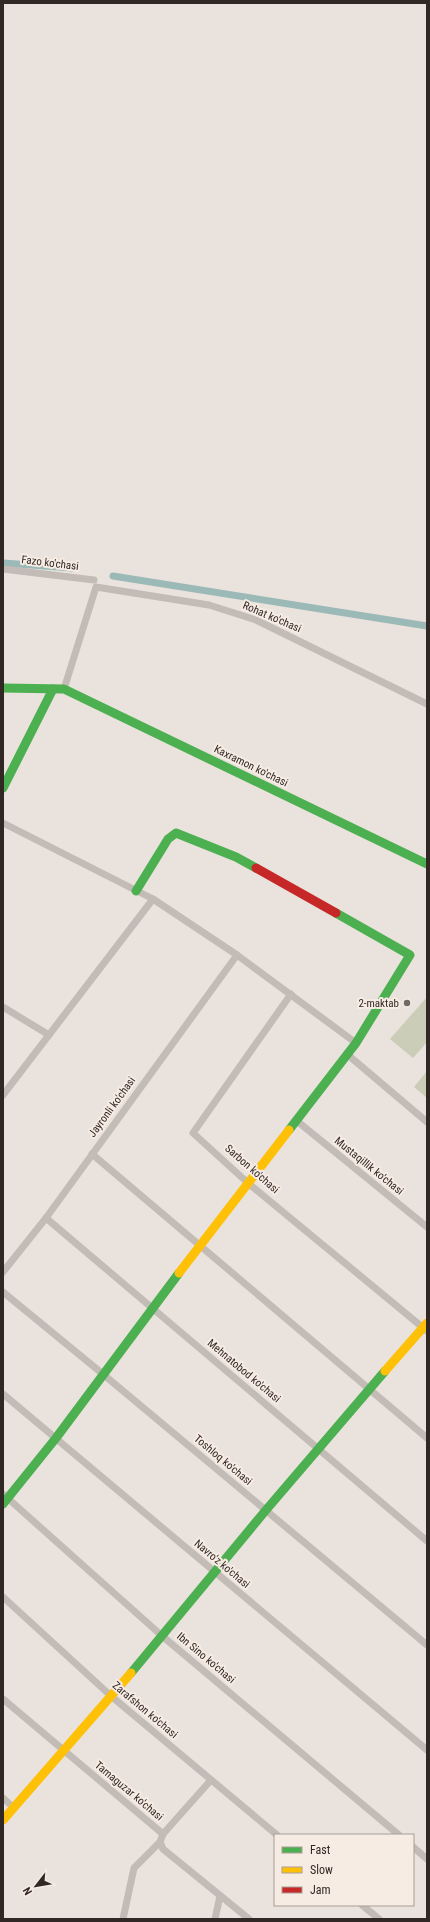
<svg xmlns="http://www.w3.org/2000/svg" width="430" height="1922" font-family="'Roboto Condensed',sans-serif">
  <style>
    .green { fill: #cbcdb8 }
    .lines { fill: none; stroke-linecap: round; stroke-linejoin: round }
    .canal { stroke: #9bb9b6; stroke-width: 7 }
    .street { stroke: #c2bbb6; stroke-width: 7 }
    .fast { stroke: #4caf50; stroke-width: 9 }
    .slow { stroke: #ffc107; stroke-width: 9 }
    .jam { stroke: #c62828; stroke-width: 9 }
    .poi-dot { fill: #716966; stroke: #f7ece3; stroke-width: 1.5 }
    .labels { text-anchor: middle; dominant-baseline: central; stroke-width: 4; stroke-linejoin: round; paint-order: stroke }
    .street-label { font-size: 11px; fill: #312826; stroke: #f7ece3 }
    .poi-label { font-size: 11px; fill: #312826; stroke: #f7ece3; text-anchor: end }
  </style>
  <rect width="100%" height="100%" fill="#e9e2dd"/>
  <!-- green -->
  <g class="green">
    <path d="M427,997v45l-14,16 -23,-19z"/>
    <path d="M427,1071v27l-13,-11z"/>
  </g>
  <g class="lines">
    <!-- canal -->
    <g class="canal">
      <path d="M3,563l69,5"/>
      <path d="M113,576l314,50"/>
    </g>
    <!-- street -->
    <g class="street">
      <path d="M3,569l91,11"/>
      <path d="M64,689l32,-102 113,18 47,15 171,84"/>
      <path d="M3,823l150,76 84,56 119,88"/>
      <path d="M291,994l-98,139 55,50 179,148"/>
      <path d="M3,1007l46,28"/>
      <path d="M348,1055l79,67"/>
      <path d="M3,1095l150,-196"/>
      <path d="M297,1121l130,106"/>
      <path d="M92,1154l335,284"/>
      <path d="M46,1218l381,323"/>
      <path d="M3,1272l43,-54 191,-263"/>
      <path d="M3,1292l101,83 323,270"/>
      <path d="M3,1394l424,356"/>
      <path d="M3,1494l158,141 238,200"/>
      <path d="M3,1597l108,99 166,139"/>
      <path d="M3,1699l160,135 -3,8 3,7 86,70"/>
      <path d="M3,1798l11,10"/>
      <path d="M163,1834l48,-54"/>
      <path d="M413,1847l14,12"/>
      <path d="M362,1905l17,14"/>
      <path d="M123,1919l11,-51 26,-26"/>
      <path d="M215,1919l5,-23"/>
    </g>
    <!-- fast -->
    <g class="fast">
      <path d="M3,688l61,1 363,175"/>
      <path d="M3,788l50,-99"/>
      <path d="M136,891l32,-52 8,-6 60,24 20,11"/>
      <path d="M289,1130l67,-87 54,-88 -74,-42"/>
      <path d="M3,1504l53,-66 123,-165"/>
      <path d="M131,1673l135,-163 119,-139"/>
    </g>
    <!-- slow -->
    <g class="slow">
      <path d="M179,1273l110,-143"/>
      <path d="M385,1371l42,-48"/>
      <path d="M3,1820l128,-147"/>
    </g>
    <!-- jam -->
    <path class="jam" d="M256,868l80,45"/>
  </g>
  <!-- markers -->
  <circle class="poi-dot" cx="407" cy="1003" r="4"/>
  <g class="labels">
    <!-- street labels -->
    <g class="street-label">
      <text transform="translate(50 563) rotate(7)">Fazo ko'chasi</text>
      <text transform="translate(272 617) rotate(23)">Rohat ko'chasi</text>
      <text transform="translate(251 766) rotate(26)">Kaxramon ko'chasi</text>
      <text transform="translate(112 1107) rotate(-54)">Jayronli ko'chasi</text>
      <text transform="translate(369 1166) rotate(39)">Mustaqillik ko'chasi</text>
      <text transform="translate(252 1169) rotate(41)">Sarbon ko'chasi</text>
      <text transform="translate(244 1371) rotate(40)">Mehnatobod ko'chasi</text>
      <text transform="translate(223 1460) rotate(40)">Toshloq ko'chasi</text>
      <text transform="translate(222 1564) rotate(40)">Navro'z ko'chasi</text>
      <text transform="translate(206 1658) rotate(40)">Ibn Sino ko'chasi</text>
      <text transform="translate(145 1710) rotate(40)">Zarafshon ko'chasi</text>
      <text transform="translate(129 1791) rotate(40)">Tamaguzar ko'chasi</text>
    </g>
    <!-- poi labels -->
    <g class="poi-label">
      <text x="399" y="1003">2-maktab</text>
    </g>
  </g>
  <!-- border -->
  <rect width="430" height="1922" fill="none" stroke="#312826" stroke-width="8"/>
  <!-- legend -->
  <rect x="274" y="1834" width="140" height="72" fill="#f7ece3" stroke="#a89e97"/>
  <rect x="282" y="1847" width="20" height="6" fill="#4caf50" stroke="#a89e97"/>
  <text x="310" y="1854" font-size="12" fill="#312826">Fast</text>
  <rect x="282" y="1867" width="20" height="6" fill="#ffc107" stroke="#a89e97"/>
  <text x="310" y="1874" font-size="12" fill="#312826">Slow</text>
  <rect x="282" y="1887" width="20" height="6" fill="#c62828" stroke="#a89e97"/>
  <text x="310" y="1894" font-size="12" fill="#312826">Jam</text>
  <!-- north arrow -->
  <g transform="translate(36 1886) rotate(239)" stroke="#f7ece3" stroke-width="3" paint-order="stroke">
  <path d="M0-3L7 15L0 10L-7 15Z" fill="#312826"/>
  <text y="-6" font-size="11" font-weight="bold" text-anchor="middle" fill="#312826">N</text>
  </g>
</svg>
